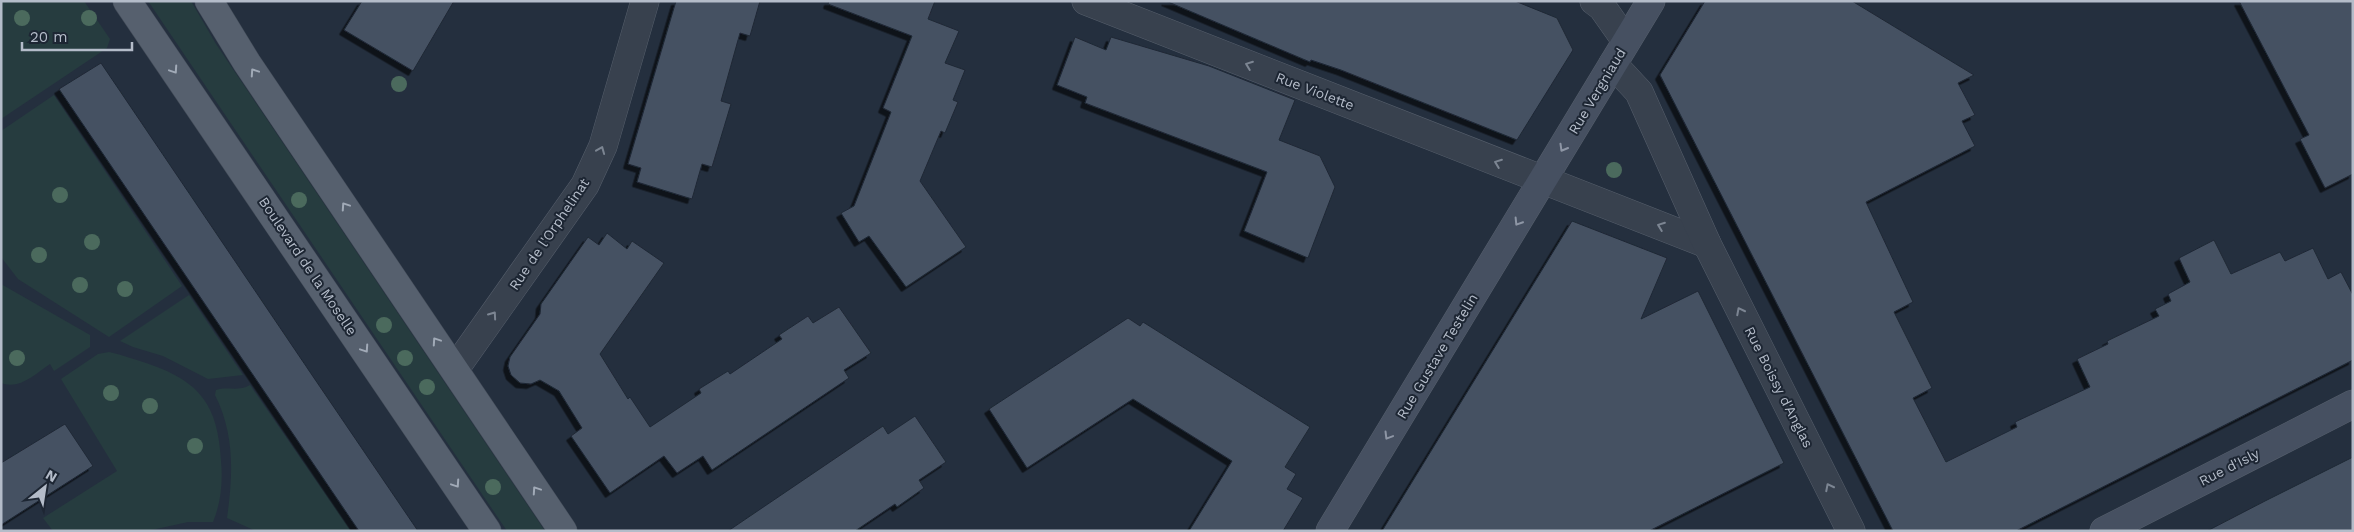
<svg xmlns="http://www.w3.org/2000/svg" width="2354" height="532" font-family="'Work Sans',sans-serif">
  <style>
    .green { fill: #263c3f }
    .building { fill: #455162; stroke: #1f2835; filter: url(#shadow) }
    .lines { fill: none; stroke-linecap: round; stroke-linejoin: round }
    .street-casing { stroke: #565f6c; stroke-width: 29 }
    .secondary-casing { stroke: #565f6c; stroke-width: 29 }
    .primary-casing { stroke: #414a57; stroke-width: 29 }
    .street { stroke: #38414e; stroke-width: 28 }
    .secondary { stroke: #465061; stroke-width: 28 }
    .primary { stroke: #56606e; stroke-width: 28 }
    .tree { fill: #4b6a5d }
    .oneway { stroke: #7c8592 }
    .oneway2 { stroke: #a1aab7 }
    .oneway3 { stroke: #8e96a5 }
    .labels { text-anchor: middle; dominant-baseline: central; stroke-width: 4; stroke-linejoin: round; paint-order: stroke }
    .street-label { font-size: 14px; fill: #b4bcc9; stroke: #1d2633 }
  </style>
  <defs>
    <filter id="shadow"><feDropShadow dx="-4.5" dy="4.5" stdDeviation="0" flood-color="#0009"/></filter>
  </defs>
  <rect width="100%" height="100%" fill="#242f3e"/>
  <!-- green -->
  <g class="green">
    <path d="M1,1h83l26,38 -3,9 -106,71z"/>
    <path d="M148,1h43l25,43 329,487h-38z"/>
    <path d="M54,95l128,191 -73,51 -91,-58 -17,-22v-126z"/>
    <path d="M1,284l89,51v12l-36,24 -4,-7c-15,10 -30,26 -49,19z"/>
    <path d="M189,295l54,80 -35,4 -45,-23 -30,-9 -13,-6z"/>
    <path d="M109,352c14,3 27,8 40,12 52,18 69,42 72,97 2,20 0,42 -8,61h-25l-41,9h-94l-10,-13 74,-47 -56,-92 37,-25z"/>
    <path d="M250,385l101,146h-95l-29,-13c6,-43 8,-83 -12,-123l1,-5c11,-4 22,2 34,-5z"/>
  </g>
  <!-- building -->
  <g class="building">
    <path d="M362,1h92l-41,70 -69,-41z"/>
    <path d="M676,1h84l-10,35 -10,-3 -19,68 10,3 -19,63 -10,-3 -10,35 -55,-17 4,-14 -13,-4z"/>
    <path d="M829,1h106l-7,18 31,12 -14,32 20,7 -12,30 5,2 -13,31 -4,-2 -21,50 46,66 -60,40 -37,-51 -10,6 -18,-29 13,-7 37,-94 -8,-4 29,-72 -84,-32z"/>
    <path d="M1166,1h349l42,17 16,32 -56,90 -176,-70 -30,-10 -1,2z"/>
    <path d="M1705,1h147l122,74 -16,8 17,32 -13,6 13,25 -109,56 47,100 -19,10 38,76 -19,10 33,64 71,-35 -2,-5 75,-35 -13,-28 31,-15 -1,-3 52,-25 -4,-7 16,-8 -3,-7 22,-12 -11,-24 35,-18 17,34 49,-22 5,9 28,-13 15,31 13,-7 12,23v65l-337,171h-123l-233,-456z"/>
    <path d="M2239,1h114v173l-28,14 -25,-49 9,-4z"/>
    <path d="M1075,37l31,13 5,-13 98,29 86,34 -16,40 41,16 15,31 -27,71 -64,-27 23,-59 -182,-69 2,-6 -30,-12z"/>
    <path d="M101,63l211,312 106,156h-59l-300,-442z"/>
    <path d="M1572,221l95,37 -26,61 57,-28 86,172 -135,68h-267z"/>
    <path d="M607,233l20,16 5,-8 32,22 -64,91 28,45 2,-2 20,30 51,-34 -2,-4 29,-18 2,3 52,-35 -3,-4 29,-19 5,7 26,-16 32,46 -27,17 5,8 -137,92 -9,-14 -26,17 -13,-17 -54,37 -39,-57 11,-8 -23,-37 -19,-11 -9,4 -11,-1 -9,-8 -3,-9 2,-9 30,-43 1,-10 47,-67 11,8z"/>
    <path d="M1128,318l12,8 3,-4 167,105 -25,40 11,7 -9,15 16,9 -20,33h-94l43,-70 -99,-62 -106,69 -38,-59z"/>
    <path d="M915,416l31,46 -27,18 5,8 -27,19 -2,-3 -40,27h-127l155,-105 5,8z"/>
    <path d="M65,424l28,42 -92,59v-62z"/>
    <path d="M2353,457v74h-146l58,-30z"/>
  </g>
  <g class="lines">
    <defs>
      <g id="street">
        <path d="M1086,1l621,243"/>
        <path d="M1594,1l8,6 24,34"/>
        <path d="M1613,64l26,28 68,152 144,287"/>
        <path d="M455,369l130,-184 18,-39 42,-145"/>
      </g>
      <g id="secondary">
        <path d="M1330,531l321,-530"/>
        <path d="M2104,531l249,-127"/>
      </g>
      <g id="primary">
        <path d="M127,1l360,530"/>
        <path d="M209,1l38,62 316,468"/>
      </g>
    </defs>
    <!-- street casing -->
    <use href="#street" class="street-casing"/>
    <!-- secondary casing -->
    <use href="#secondary" class="secondary-casing"/>
    <!-- primary casing -->
    <use href="#primary" class="primary-casing"/>
    <!-- street -->
    <use href="#street" class="street"/>
    <!-- secondary -->
    <use href="#secondary" class="secondary"/>
    <!-- primary -->
    <use href="#primary" class="primary"/>
  </g>
  <!-- trees -->
  <g class="tree">
    <circle cx="22" cy="18" r="8"/>
    <circle cx="89" cy="18" r="8"/>
    <circle cx="399" cy="84" r="8"/>
    <circle cx="1614" cy="170" r="8"/>
    <circle cx="60" cy="195" r="8"/>
    <circle cx="299" cy="200" r="8"/>
    <circle cx="92" cy="242" r="8"/>
    <circle cx="39" cy="255" r="8"/>
    <circle cx="80" cy="285" r="8"/>
    <circle cx="125" cy="289" r="8"/>
    <circle cx="384" cy="325" r="8"/>
    <circle cx="17" cy="358" r="8"/>
    <circle cx="405" cy="358" r="8"/>
    <circle cx="427" cy="387" r="8"/>
    <circle cx="111" cy="393" r="8"/>
    <circle cx="150" cy="406" r="8"/>
    <circle cx="195" cy="446" r="8"/>
    <circle cx="493" cy="487" r="8"/>
  </g>
  <!-- one-way arrows -->
  <defs><path id="oneway-chevron" d="M-2-3.5L2.5 0L-2 3.5" fill="none" stroke-width="1.6" stroke-linecap="round" stroke-linejoin="round" transform="scale(1.25)"/></defs>
  <g class="oneway">
    <use href="#oneway-chevron" transform="translate(1249 65) rotate(-159)"/>
    <use href="#oneway-chevron" transform="translate(601 150) rotate(-68)"/>
    <use href="#oneway-chevron" transform="translate(1498 163) rotate(-159)"/>
    <use href="#oneway-chevron" transform="translate(1661 226) rotate(-159)"/>
    <use href="#oneway-chevron" transform="translate(1740 311) rotate(-117)"/>
    <use href="#oneway-chevron" transform="translate(493 315) rotate(-55)"/>
    <use href="#oneway-chevron" transform="translate(1829 487) rotate(-117)"/>
  </g>
  <g class="oneway2">
    <use href="#oneway-chevron" transform="translate(174 70) rotate(56)"/>
    <use href="#oneway-chevron" transform="translate(254 72) rotate(-124)"/>
    <use href="#oneway-chevron" transform="translate(345 206) rotate(-124)"/>
    <use href="#oneway-chevron" transform="translate(436 341) rotate(-124)"/>
    <use href="#oneway-chevron" transform="translate(365 349) rotate(56)"/>
    <use href="#oneway-chevron" transform="translate(456 484) rotate(56)"/>
    <use href="#oneway-chevron" transform="translate(536 490) rotate(-124)"/>
  </g>
  <g class="oneway3">
    <use href="#oneway-chevron" transform="translate(1563 148) rotate(120)"/>
    <use href="#oneway-chevron" transform="translate(1518 222) rotate(122)"/>
    <use href="#oneway-chevron" transform="translate(1388 436) rotate(121)"/>
  </g>
  <g class="labels">
    <!-- street labels -->
    <g class="street-label">
      <text transform="translate(1315 91) rotate(21)">Rue Violette</text>
      <text transform="translate(1597 91) rotate(-59)">Rue Vergniaud</text>
      <text transform="translate(549 234) rotate(-56)">Rue de l'Orphelinat</text>
      <text transform="translate(308 266) rotate(56)">Boulevard de la Moselle</text>
      <text transform="translate(1437 356) rotate(-59)">Rue Gustave Testelin</text>
      <text transform="translate(1779 387) rotate(63)">Rue Boissy d'Anglas</text>
      <text transform="translate(2229 467) rotate(-27)">Rue d'Isly</text>
    </g>
  </g>
  <!-- border -->
  <rect width="2354" height="532" fill="none" stroke="#b4bcc9" stroke-width="5"/>
  <!-- north arrow -->
  <g transform="translate(45 487) rotate(30)" stroke="#1d2633" stroke-width="4" paint-order="stroke">
  <path d="M0-4L9 19L0 12L-9 19Z" fill="#b4bcc9"/>
  <text y="-8" font-size="14" font-weight="bold" text-anchor="middle" fill="#b4bcc9">N</text>
  </g>
  <!-- scale -->
  <path d="M22 42v8h110v-8" fill="none" stroke="#b4bcc9" stroke-width="2.5"/>
  <text x="30" y="42" font-size="15" fill="#b4bcc9" stroke="#1d2633" stroke-width="4" paint-order="stroke">20 m</text>
</svg>
